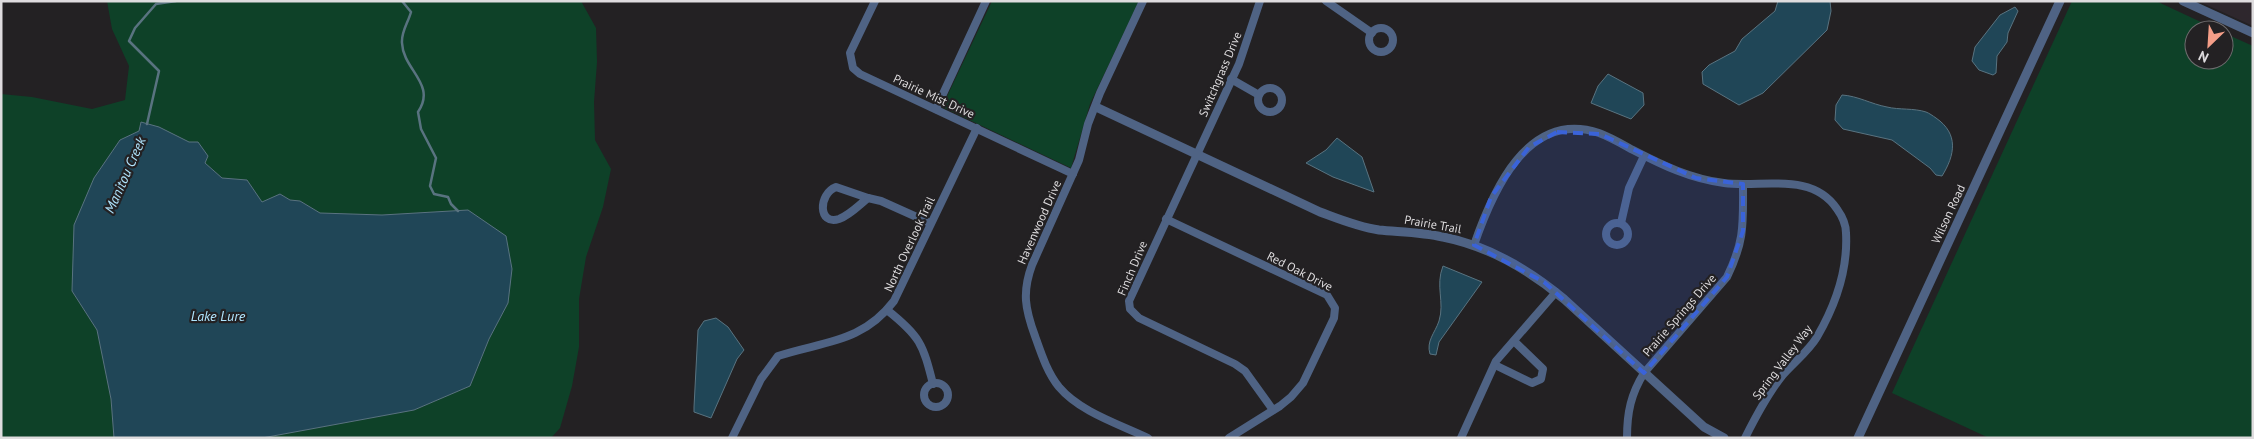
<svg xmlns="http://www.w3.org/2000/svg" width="2254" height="439" font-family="'PT Sans',sans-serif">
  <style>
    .built { fill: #2e272d }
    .green { fill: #0e4128 }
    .water { fill: #204657; stroke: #597380 }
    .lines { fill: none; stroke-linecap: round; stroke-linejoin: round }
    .stream { stroke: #597380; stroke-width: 2.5 }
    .minor { stroke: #4f6384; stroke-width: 8 }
    .tertiary { stroke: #4f6384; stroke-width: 9 }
    .marked { fill: #3a63d9; fill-opacity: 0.2; stroke: #3a63d9; stroke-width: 4; stroke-dasharray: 10 6; stroke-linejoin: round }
    .labels { text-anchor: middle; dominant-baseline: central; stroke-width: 4.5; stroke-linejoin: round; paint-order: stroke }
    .street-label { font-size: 12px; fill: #dedcde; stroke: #232123 }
    .water-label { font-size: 14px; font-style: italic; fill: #b0e5fe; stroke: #232123 }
  </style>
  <rect width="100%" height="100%" fill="#232123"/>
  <!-- built -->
  <path class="built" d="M2198,1h55v25z"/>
  <!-- green -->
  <g class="green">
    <path d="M107,1h474l15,27 1,34 -3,40 1,38 16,29 -8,38 -17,50 -7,42v48l-7,39 -12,42 -9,10h-289l152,-28 56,-24 19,-47 19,-36 -40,-93 -86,5 -62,-2 -20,-12 -10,-1 -10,-6 -18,9 -15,-23 -25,-2 -17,-15 3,-7c-21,-15 -42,-27 -67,-34l-2,9 -19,9 -26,38 -22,113 25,39 14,69 3,39h-113v-344l31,3 60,12 33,-9 4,-34 -17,-37z"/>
    <path d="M992,1h147l-49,103 -19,64 -129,-61z"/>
    <path d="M2072,1h84l62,29h-24v30h30v-27l29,13v392h-264l-97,-45z"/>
  </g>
  <!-- water -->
  <g class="water">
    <path d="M1778,1h52l1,10 -4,19 -64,63 -24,12 -36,-21 -1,-12 7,-7 26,-14 7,-12 33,-28z"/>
    <path d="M2015,7l3,4 -10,22 -1,9 -10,14 -1,17 -3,2 -14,-5 -7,-9 3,-14 25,-32z"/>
    <path d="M1608,74l35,19 1,12 -13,14 -40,-16 7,-17z"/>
    <path d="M1842,95c16,1 29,9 45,12 12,3 27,1 39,5 3,1 7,4 10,6 23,16 19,37 6,58l-6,-1 -6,-7 -38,-28 -49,-11 -8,-9 1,-15z"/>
    <path d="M141,122l18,5 30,15h9l10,14 -3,7 17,15 25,2 15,22 18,-8 10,6 10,1 20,12 62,2 86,-5 38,26 6,33 -4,34 -19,36 -19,47 -56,24 -152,28h-148l-3,-39 -14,-69 -25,-39 2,-66 20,-47 26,-38 19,-9z"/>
    <path d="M1337,138l25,19 12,35 -41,-15 -27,-14 20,-13z"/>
    <path d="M1443,266l39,16 -43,60 -3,13 -6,-1c-4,-13 5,-21 9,-33 6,-19 -4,-35 4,-55z"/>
    <path d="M716,318l12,9 16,23 -7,9 -26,59 -17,-6v-5l4,-77 6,-9z"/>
  </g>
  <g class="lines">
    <!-- stream -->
    <g class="stream">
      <path d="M402,1l9,11c-3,11 -10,20 -9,31 1,27 35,41 16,69l3,17 15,29 -6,28 4,8 14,3 3,7 7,7"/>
      <path d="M147,124l12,-53 -30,-30 6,-13 21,-24 20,-3"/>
    </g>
    <!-- minor -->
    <g class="minor">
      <path d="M875,1l-25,52 3,15 7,6 213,100"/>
      <path d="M1143,1l-43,92 -12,31 -9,36 -47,105c-10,27 -7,44 3,71 6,17 12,36 24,51 21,25 60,37 89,51"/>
      <path d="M1260,1l-21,63 -110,237 1,8 9,9 96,46 10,7 28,39"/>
      <path d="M1326,1l46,32"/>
      <circle cx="1381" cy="40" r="12"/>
      <path d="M1231,79l28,16"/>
      <circle cx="1270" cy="100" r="12"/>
      <path d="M936,109l50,-108"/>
      <path d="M836,187l32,11c-9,7 -18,17 -29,21 -21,7 -21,-25 -3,-32z"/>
      <path d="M868,198l13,3 49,22"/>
      <path d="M1166,219l161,76 8,13 -1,10 -31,65 -12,14 -11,9 -51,32"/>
      <circle cx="1617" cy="234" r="11"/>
      <path d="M1621,223l8,-35 15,-32"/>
      <path d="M1474,245c18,-52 53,-136 125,-112 11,4 23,11 34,17 29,15 58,29 91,33 37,5 88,-12 113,26 5,7 9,15 9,24 2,36 -11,73 -29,104 -9,15 -24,26 -35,39 -15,19 -26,40 -37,62"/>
      <path d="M887,310c33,26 36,34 46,74"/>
      <path d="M1495,365l37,18 9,-4 2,-10 -29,-28"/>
      <circle cx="936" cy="395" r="12"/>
      <path d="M732,438l29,-59 17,-23c46,-15 84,-13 116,-55l83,-173"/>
      <path d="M1461,438l35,-77 60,-69"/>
      <path d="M1627,438c0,-26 4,-44 17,-65l83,-96c18,-37 16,-53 16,-93"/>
    </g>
    <!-- tertiary -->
    <g class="tertiary">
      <path d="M2183,1l70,32"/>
      <path d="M1096,107l224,105c19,7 38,15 59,18 21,2 43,2 64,7 46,9 85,32 121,62l140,128 20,11"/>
      <path d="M1858,438l202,-437"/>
    </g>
  </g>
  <!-- marked area -->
  <path class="marked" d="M1557,132l43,2 96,44 47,6v47l-16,46 -83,96 -100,-91 -70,-37 17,-48 38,-50z"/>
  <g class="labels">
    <!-- street labels -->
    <g class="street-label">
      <text transform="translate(1220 74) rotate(-67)">Switchgrass Drive</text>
      <text transform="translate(934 96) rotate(25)">Prairie Mist Drive</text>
      <text transform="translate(1948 214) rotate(-65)">Wilson Road</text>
      <text transform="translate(1039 222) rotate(-66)">Havenwood Drive</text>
      <text transform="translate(1433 224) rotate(10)">Prairie Trail</text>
      <text transform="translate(909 244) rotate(-65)">North Overlook Trail</text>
      <text transform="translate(1132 268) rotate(-67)">Finch Drive</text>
      <text transform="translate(1300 271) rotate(27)">Red Oak Drive</text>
      <text transform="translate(1679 315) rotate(-49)">Prairie Springs Drive</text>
      <text transform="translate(1782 362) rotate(-53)">Spring Valley Way</text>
    </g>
    <!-- water labels -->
    <g class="water-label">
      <text transform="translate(125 175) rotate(-66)">Manitou Creek</text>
      <text x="218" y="316">Lake Lure</text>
    </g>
  </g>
  <!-- border -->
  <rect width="2254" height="439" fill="none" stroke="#dedcde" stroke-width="5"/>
  <!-- north arrow -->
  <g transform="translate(2209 45) rotate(205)"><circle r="24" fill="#232123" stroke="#6e6c6e"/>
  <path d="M0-4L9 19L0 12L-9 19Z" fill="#f49e88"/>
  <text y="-8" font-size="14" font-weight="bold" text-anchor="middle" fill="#dedcde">N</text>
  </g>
</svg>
